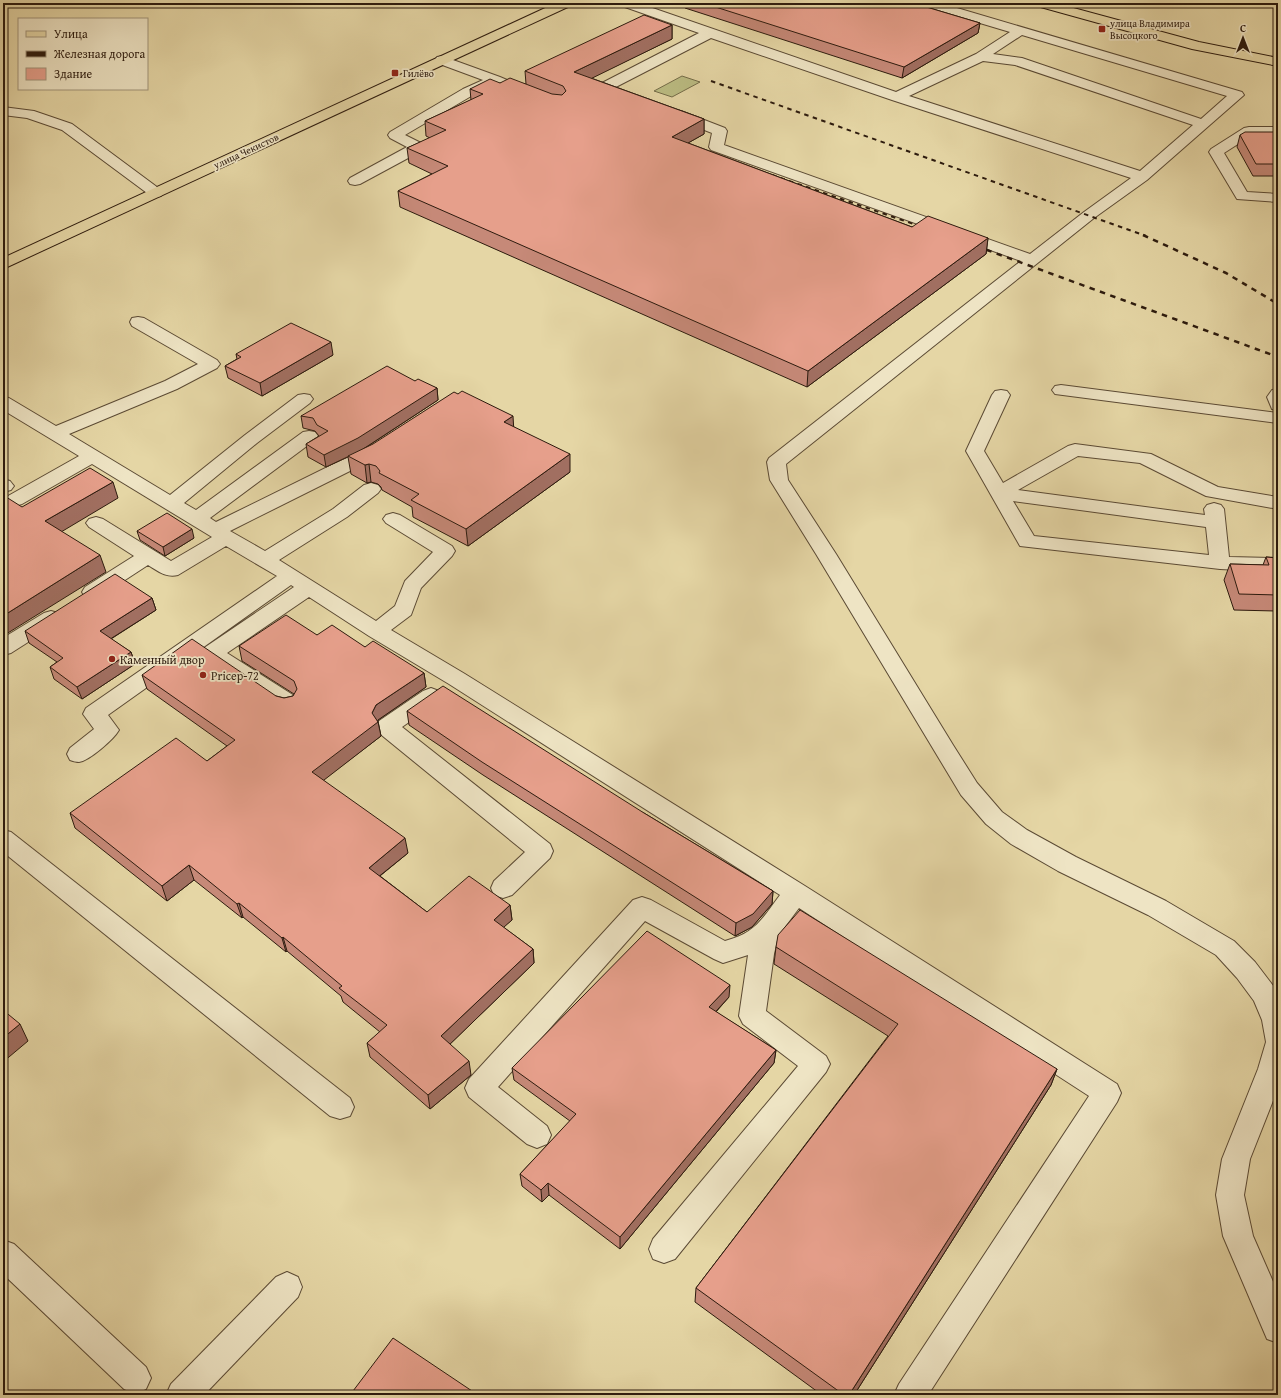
<svg xmlns="http://www.w3.org/2000/svg" width="1281" height="1398" font-family="'Gentium Book Plus',serif">
  <style>
    .green { fill: #bbbc82; stroke: #746c48 }
    .lines { fill: none; stroke-linecap: round; stroke-linejoin: round }
    .minor-casing { stroke: #5b4a34; stroke-width: 2 }
    .major-casing { stroke: #2d1b0e; stroke-width: 2 }
    .minor { fill: #eee4c4; fill-rule: evenodd }
    .major { fill: #e5d6a5; fill-rule: evenodd }
    .rail-far1 { stroke: #2d1b0e; stroke-width: 2; stroke-dasharray: 4.5 4.5; stroke-linecap: butt }
    .rail { stroke: #2d1b0e; stroke-width: 2.5; stroke-dasharray: 5.5 5.5; stroke-linecap: butt }
    .wall { fill: #c68978; stroke: #2d1b0e }
    .shaded-wall { fill: #a16f61; stroke: #2d1b0e }
    .building { fill: #e69f8b; stroke: #2d1b0e }
    .poi-dot { fill: #8f2418; stroke: #eee4c4; stroke-width: 1.5 }
    .labels { text-anchor: middle; dominant-baseline: central; stroke-width: 3.5; stroke-linejoin: round; paint-order: stroke }
    .far-poi-label { font-size: 10px; fill: #2d1b0e; stroke: #eee4c4; text-anchor: start }
    .far-street-label { font-size: 10px; fill: #2d1b0e; stroke: #eee4c4 }
    .poi-label { font-size: 12px; fill: #2d1b0e; stroke: #eee4c4; text-anchor: start }
  </style>
  <rect width="100%" height="100%" fill="#e5d6a5"/>
  <filter id="stains"><feTurbulence type="fractalNoise" baseFrequency=".005" numOctaves="4"/><feColorMatrix values="0 0 0 0 .2 0 0 0 0 .09 0 0 0 0 .02 0 0 0 .5 -.17"/></filter>
  <radialGradient id="worn" r=".72"><stop offset=".6" stop-color="#630" stop-opacity="0"/><stop offset="1" stop-color="#630" stop-opacity=".3"/></radialGradient>
  <!-- green -->
  <path class="green" d="M682,76l18,6 -28,15 -18,-6z"/>
  <g class="lines">
    <defs>
      <g id="minor">
        <path d="M620,3h18l258,89 80,-38 34,-22 -87,-26 -2,-3h19l302,89 2,3 -97,85 -53,38 -308,246 2,16 48,74 117,191 24,38 25,29 25,18 49,27 90,44 68,40 21,21 19,25 4,8v93l-28,71 -6,36 9,41 25,57v50l-11,-4 -44,-103 -7,-41 6,-36 36,-90 8,-27 -4,-22 -8,-19 -17,-23 -21,-23 -68,-40 -90,-44 -47,-27 -25,-20 -25,-29 -145,-241 -46,-74 -3,-18 2,-4 252,-197 -310,-111 -2,-3 3,-14 -41,-16 -2,-3 2,-3 5,-1 5,1 44,17 2,3 -3,14 306,109 54,-42 47,-34 -239,-78 -181,-62 -101,52h-10l-2,-3 2,-3 99,-51 -77,-27zM1022,35l205,61 -26,23 -179,-61 -29,-4zM983,61l32,4 178,60 -53,46 -231,-75z"/>
        <path d="M442,56l58,21 7,3 2,3 -2,3 -5,1 -7,-2 -22,10 -68,40 18,9 2,3 -2,3 -63,34 -5,1 -5,-1 -2,-3 2,-3 57,-31 -17,-9 -2,-3 2,-3 73,-43 20,-9 -46,-17 -2,-3 2,-3z"/>
        <path d="M3,107l31,4 38,13 89,66 2,3 -2,3 -5,1 -5,-1 -89,-66 -35,-12 -24,-3z"/>
        <path d="M1249,127h29v8h-26l-28,18 23,39 31,2v8l-41,-3 -28,-47 2,-3 33,-21z"/>
        <path d="M138,317l6,1 73,42 3,4 -3,4 -40,21 -108,45 101,61 75,-60 53,-40 6,-1 6,1 3,4 -3,4 -53,40 -73,60 12,7 107,-78 6,-1 6,1 3,4 -3,4 -105,78 6,4 152,-75 7,-2 7,2 2,4 -2,4 -152,76 35,20 68,-42 31,-24 7,-2 7,2 3,4 -3,4 -31,24 -68,43 97,61 19,-15 10,-25 28,-29 -47,-29 -3,-4 3,-4 7,-2 7,2 52,31 3,5 -3,5 -31,32 -10,27 -20,15 74,44 340,212 312,198 4,9 -4,9 -189,293h-34l5,-11 190,-288 -290,-188 -21,28 -4,18 -8,57 60,45 4,8 -4,8 -151,187 -11,4 -11,-4 -4,-10 4,-10 145,-173 -55,-42 -4,-8 9,-61 -25,8 -9,-4 -69,-38 -147,166 49,39 4,9 -4,9 -10,4 -10,-4 -58,-47 -4,-9 4,-9 164,-179 9,-3 9,3 74,41c31,-8 37,-22 55,-46l-331,-211 -80,-48 -60,-39 -82,56 69,44 3,6 -3,6 -8,2 -8,-2 -76,-51 -3,-5 3,-5 90,-61 -3,-2 -183,130 11,15c-5,9 -30,31 -40,32 -3,0 -6,-1 -9,-2l-3,-6 3,-6 24,-19 -11,-15 3,-6 191,-132 -51,-30 -48,29c-12,3 -20,-4 -30,-10l-49,32 -7,2 -7,-2 -3,-5 3,-5 49,-31 -45,-29 -3,-4 3,-4 7,-2 7,2 68,42 41,-24 -120,-73 -70,40 -7,2 -7,-2 -3,-4 3,-4 71,-40 -76,-46v-13l6,1 47,28 109,-45 33,-17 -66,-38 -2,-4 2,-4z"/>
        <path d="M1061,385l217,28v10l-223,-29 -3,-4 3,-4z"/>
        <path d="M1278,389v21l-6,-1 -5,-12 5,-7z"/>
        <path d="M1001,390l6,1 3,4 -26,56 19,32 65,-37 7,-2 76,10 67,33 60,10v12l-72,-13 -66,-33 -62,-7 -60,34 187,25 -1,-6 3,-4 7,-2 7,2 3,4 5,48 49,1v14l-58,-3 -200,-23 -54,-95 26,-56 3,-4zM1013,501l193,26 3,28 -175,-19z"/>
        <path d="M3,479l7,2 4,5 -3,4 -8,2z"/>
        <path d="M51,611l7,2 3,5 -3,5 -47,30 -8,2v-17l41,-25z"/>
        <path d="M431,688l8,3 3,5 -3,5 -37,26 148,117 3,7 -3,7 -38,37 -9,3 -9,-3 -3,-7 3,-7 31,-29 -146,-119 -3,-6 3,-6 44,-30z"/>
        <path d="M3,830l8,2 339,266 4,9 -4,9 -10,3 -10,-3 -327,-264z"/>
        <path d="M3,1240l11,4 132,123 5,11 -5,11 -11,5 -11,-5 -121,-115z"/>
        <path d="M287,1272l11,5 4,10 -4,10 -94,98h-38l5,-11 105,-107z"/>
      </g>
      <g id="major">
        <path d="M556,3h16l-2,3 -567,263v-11z"/>
        <path d="M1035,3h20l144,39 79,16v8l-86,-17 -155,-43z"/>
      </g>
    </defs>
    <!-- minor casing -->
    <use href="#minor" class="minor-casing"/>
    <!-- major casing -->
    <use href="#major" class="major-casing"/>
    <!-- minor -->
    <use href="#minor" class="minor"/>
    <!-- major -->
    <use href="#major" class="major"/>
    <!-- rail-far1 -->
    <g class="rail-far1">
      <path d="M711,81l435,155"/>
      <path d="M772,175l153,53"/>
    </g>
    <!-- rail -->
    <g class="rail">
      <path d="M1143,235l83,38 52,31"/>
      <path d="M976,246l302,111"/>
    </g>
  </g>
  <!-- wall -->
  <g class="wall">
    <path d="M685,3h228l67,20 -2,10 -76,45 -217,-70z"/>
    <path d="M672,25v14l-81,39 113,41v15l-16,9 224,84 76,11 -2,16 -179,133 -407,-180 -2,-16 34,-17 -23,-11 -2,-15 23,-10 -4,-2 -1,-15 46,-21 -1,-11 30,-6 26,1 -1,-13z"/>
    <path d="M1278,132v44h-25l-16,-29 3,-12z"/>
    <path d="M236,354l97,1 -71,41 -34,-18 -3,-12 12,-7z"/>
    <path d="M415,381l22,7 1,12 -76,50 152,-23 56,45 -102,74 -55,-29 -1,-10 -30,-17 -1,-3 -3,-3 -7,-2 -4,1 -16,-9 -3,-17 -22,10 -18,-10 -2,-13 13,-8 -4,-5 -12,-3 -2,-12z"/>
    <path d="M137,531l57,7 -29,18 -25,-16z"/>
    <path d="M1266,557l12,1v62l-3,-9 -41,-1 -10,-30 6,-16 33,1z"/>
    <path d="M152,598l4,12 -45,29 20,13 4,12 -53,35 -28,-20 -4,-12 7,-5 -28,-19 -4,-12z"/>
    <path d="M317,635l48,12 59,26 2,14 -48,33v1l3,15 -58,44 85,73 -28,23 47,36 83,-7 2,15 -9,7 30,22 1,14 -84,81 21,31 -41,34 -60,-52 -3,-14 13,-11 -37,-30 -2,-6 -54,-45 -1,1 -43,-35 -1,1 -48,-38 -27,21 -92,-73 -5,-15 137,-52 20,-15 -80,-57 -5,-14 134,21 8,2 9,-2 1,-2 -52,-33 -3,-15z"/>
    <path d="M407,711l237,102 129,78 -1,13 -20,23 -17,9 -252,-161 -74,-50z"/>
    <path d="M776,947l281,122 -6,16 -197,310h-32l-127,-93 1,-14 192,-252 -114,-72z"/>
    <path d="M729,997l-13,15 60,38 -2,13 -154,186 -71,-54 -7,7 -20,-16 -2,-12 50,-53 -56,-41 -2,-12z"/>
  </g>
  <!-- shaded-wall -->
  <g class="shaded-wall">
    <path d="M980,23l-2,10 -76,45 2,-11z"/>
    <path d="M672,25v14l-98,48v-15z"/>
    <path d="M704,119v15l-32,18v-15z"/>
    <path d="M988,238l-2,16 -179,133 1,-16z"/>
    <path d="M331,342l2,13 -71,41 -2,-13z"/>
    <path d="M437,388l1,12 -78,51 -34,16 -2,-12z"/>
    <path d="M513,416l1,17 -10,-11z"/>
    <path d="M570,454v18l-102,74 -2,-17z"/>
    <path d="M369,464l2,18 -4,1 -2,-18z"/>
    <path d="M113,482l5,16 -67,40 -6,-17z"/>
    <path d="M192,529l2,9 -29,18 -2,-9z"/>
    <path d="M100,555l6,17 -103,64v-20z"/>
    <path d="M152,598l4,12 -52,33 -4,-12z"/>
    <path d="M131,652l4,12 -53,35 -5,-12z"/>
    <path d="M424,673l2,14 -48,33 -1,2h1l3,14 -66,51 -3,-15 60,-59 4,-8z"/>
    <path d="M405,838l3,15 -36,29 -3,-14z"/>
    <path d="M189,865l5,15 -27,21 -5,-15z"/>
    <path d="M773,891l-1,13 -20,23 -17,9 1,-13z"/>
    <path d="M239,903l4,14 -1,1 -5,-14z"/>
    <path d="M510,905l2,15 -17,15 -1,-15z"/>
    <path d="M283,937l4,14 -1,1 -4,-14z"/>
    <path d="M533,949l1,14 -90,87 -3,-14z"/>
    <path d="M730,985l-1,12 -21,23 1,-13z"/>
    <path d="M20,1024l8,17 -25,21v-24z"/>
    <path d="M776,1050l-2,13 -154,186v-12z"/>
    <path d="M469,1061l2,14 -41,34 -2,-14z"/>
    <path d="M1057,1069l-6,16 -197,310h-5z"/>
    <path d="M548,1183l1,12 -7,7 -1,-12z"/>
  </g>
  <!-- building -->
  <g class="building">
    <path d="M703,3h210l67,20 -76,44z"/>
    <path d="M644,15l28,10 -98,47 130,47 -32,18 240,90 16,-11 60,22 -180,133 -410,-180 50,-25 -41,-18 39,-18 -21,-9 58,-27 -13,-5 20,-10 10,4 10,-5 42,16 10,1 4,-4 -3,-5 -38,-15z"/>
    <path d="M1245,132h33v32h-22l-16,-29z"/>
    <path d="M291,323l40,19 -71,41 -35,-17 16,-9 -5,-3z"/>
    <path d="M387,366l28,15 3,-2 19,9 -79,50 -34,17 -18,-11 22,-13 -11,-6 -4,-7 -12,-2z"/>
    <path d="M462,391l51,25 -9,6 66,32 -104,75 -55,-29 8,-6 -40,-21 1,-2 -4,-5 -7,-2 -4,1 -17,-9 25,-12 81,-52 4,2z"/>
    <path d="M90,468l23,14 -68,39 55,34 -97,61v-121l19,12z"/>
    <path d="M167,513l25,16 -29,18 -26,-16z"/>
    <path d="M1266,557l12,1v37l-39,-1 -9,-30 39,1z"/>
    <path d="M115,574l37,24 -52,33 31,21 -54,35 -27,-20 13,-9 -38,-27z"/>
    <path d="M286,615l31,20 15,-10 33,22 8,-6 51,32 -48,32 -4,8 6,9 -66,50 93,66 -36,30 58,44 42,-36 41,29 -16,15 39,29 -92,87 28,25 -41,34 -61,-52 20,-18 -48,-37 3,-2 -59,-49 -1,1 -43,-35 -2,1 -48,-39 -27,21 -92,-73 106,-75 31,23 28,-21 -93,-65 50,-36 84,57 8,2 9,-2 4,-7 -3,-8 -55,-35z"/>
    <path d="M443,686l201,127 129,78 -20,23 -17,9 -254,-161 -75,-51z"/>
    <path d="M800,910l257,159 -208,326h-5l-148,-107 202,-264 -122,-77 2,-12z"/>
    <path d="M647,931l83,54 -21,22 67,43 -156,187 -72,-54 -7,7 -21,-16 56,-60 -64,-46z"/>
    <path d="M3,1010l17,14 -17,14z"/>
    <path d="M393,1338l85,57h-128z"/>
  </g>
  <!-- markers -->
  <g class="poi-dot">
    <rect x="1098" y="25" width="8" height="8" rx="2"/>
    <rect x="391" y="69" width="8" height="8" rx="2"/>
    <circle cx="112" cy="659" r="4"/>
    <circle cx="203" cy="675" r="4"/>
  </g>
  <g class="labels">
    <!-- far-poi labels -->
    <g class="far-poi-label">
      <text x="1110" y="23">улица Владимира<tspan x="1110" dy="12">Высоцкого</tspan></text>
      <text x="403" y="73">Гилёво</text>
    </g>
    <!-- far-street labels -->
    <g class="far-street-label">
      <text transform="translate(246 151) rotate(-25)">улица Чекистов</text>
    </g>
    <!-- poi labels -->
    <g class="poi-label">
      <text x="120" y="659">Каменный двор</text>
      <text x="211" y="675">Pricep-72</text>
    </g>
  </g>
  <!-- margin -->
  <rect width="1281" height="1398" fill="none" stroke="#e5d6a5" stroke-width="16"/>
  <rect x="4" y="4" width="1273" height="1390" fill="none" stroke="#2d1b0e" stroke-width="2"/>
  <rect x="8" y="8" width="1265" height="1382" fill="none" stroke="#2d1b0e"/>
  <!-- legend -->
  <rect x="18" y="18" width="130" height="72" fill="#eee4c4" stroke="#a1947b"/>
  <rect x="26" y="31" width="20" height="6" fill="#e5d6a5" stroke="#a1947b"/>
  <text x="54" y="38" font-size="12" fill="#2d1b0e">Улица</text>
  <rect x="26" y="51" width="20" height="6" fill="#2d1b0e" stroke="#a1947b"/>
  <text x="54" y="58" font-size="12" fill="#2d1b0e">Железная дорога</text>
  <rect x="26" y="68" width="20" height="12" fill="#e69f8b" stroke="#a1947b"/>
  <text x="54" y="78" font-size="12" fill="#2d1b0e">Здание</text>
  <!-- north arrow -->
  <g transform="translate(1243 38)" stroke="#eee4c4" stroke-width="3" paint-order="stroke">
  <path d="M0-3L7 15L0 10L-7 15Z" fill="#2d1b0e"/>
  <text y="-6" font-size="11" font-weight="bold" text-anchor="middle" fill="#2d1b0e">С</text>
  </g>
  <rect width="100%" height="100%" filter="url(#stains)"/>
  <rect width="100%" height="100%" fill="url(#worn)"/>
</svg>
